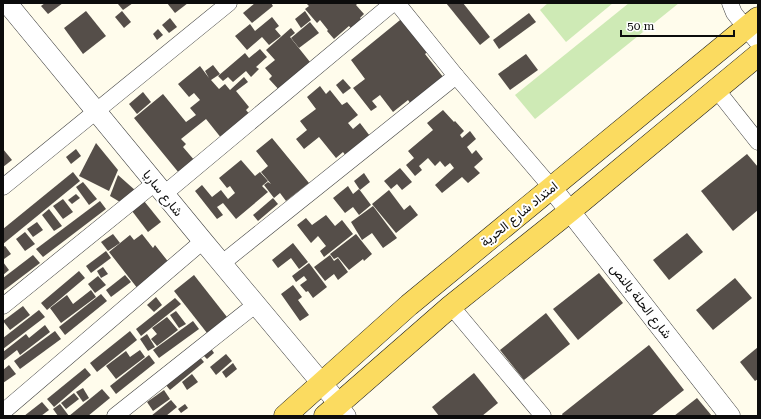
<svg xmlns="http://www.w3.org/2000/svg" width="761" height="419" font-family="'Roboto Serif',Vazirmatn,serif">
  <style>
    .green { fill: #ceeab5 }
    .building { fill: #554e49 }
    .lines { fill: none; stroke-linecap: round; stroke-linejoin: round }
    .minor-casing { stroke: #3f3f3f; stroke-width: 17 }
    .tertiary-casing { stroke: #3f3f3f; stroke-width: 21 }
    .primary-casing { stroke: #1d1d1d; stroke-width: 23 }
    .minor { stroke: #fff; stroke-width: 16 }
    .tertiary { stroke: #fff; stroke-width: 20 }
    .primary { stroke: #fbdb60; stroke-width: 22 }
    .labels { text-anchor: middle; dominant-baseline: central; stroke-width: 4; stroke-linejoin: round; paint-order: stroke }
    .street-label { font-size: 13px; fill: #0c0c0c; stroke: #fff }
  </style>
  <rect width="100%" height="100%" fill="#fffcec"/>
  <!-- green -->
  <g class="green">
    <path d="M548,3h65l-47,39 -26,-32z"/>
    <path d="M629,3h50l-144,116 -20,-24z"/>
  </g>
  <!-- building -->
  <g class="building">
    <path d="M45,3h18l-15,11 -7,-8z"/>
    <path d="M120,3h13l-10,7 -5,-6z"/>
    <path d="M167,3h21l-13,10z"/>
    <path d="M255,3h16l2,3 -21,17 -9,-10z"/>
    <path d="M306,3h52l-2,2 8,9 -4,4 5,6 -10,9 -6,-7 -15,13 -7,-8 1,-1 -8,-10 -3,3 -12,-14 4,-3z"/>
    <path d="M446,3h17l27,34 -10,8z"/>
    <path d="M86,11l20,25 -23,18 -19,-26z"/>
    <path d="M122,11l9,11 -7,6 -9,-11z"/>
    <path d="M305,11l6,9 -10,8 -6,-9z"/>
    <path d="M529,13l7,9 -37,27 -6,-9z"/>
    <path d="M405,16l26,33 -6,5 22,28 -33,26 -6,-8 -15,12 -13,-17 -8,6 5,6 -6,4 -18,-23 12,-9 -14,-19z"/>
    <path d="M272,17l7,9 -4,3 6,7 -12,9 -7,-8 -15,13 -12,-14 15,-12 5,7z"/>
    <path d="M170,18l7,9 -8,6 -7,-8z"/>
    <path d="M310,22l9,11 -20,15 -8,-10z"/>
    <path d="M291,28l4,5 -5,4 24,30 -32,26 -13,-14 3,-3 -7,-8 10,-8 -9,-10z"/>
    <path d="M158,29l5,6 -6,5 -4,-6z"/>
    <path d="M260,49l7,8 -11,10 3,2 -8,8 -5,-6 -13,11 -5,-5 -5,4 -5,-5 27,-23 4,5z"/>
    <path d="M526,54l12,16 -28,20 -12,-16z"/>
    <path d="M213,65l7,9 -9,6 8,9 6,-5 5,6 14,-13 4,5 -12,9 13,16 -3,3 5,6 -29,23 -16,-20 -25,20 5,5 -3,3 12,14 -16,12 -45,-55 29,-24 23,28 10,-7 -6,-7 10,-8 -6,-7 -5,4 -11,-13 22,-18 9,12 -4,-7z"/>
    <path d="M343,79l8,9 -8,6 -7,-9z"/>
    <path d="M320,86l6,8 4,-4 12,15 5,-3 11,13 -10,8 5,6 7,-6 13,17 -24,20 -6,-8 -7,6 -17,-21 -15,12 -8,-10 11,-9 -7,-9 16,-12 -9,-12z"/>
    <path d="M143,92l8,10 -14,12 -8,-10z"/>
    <path d="M443,110l11,12 1,-1 9,10 -4,4 2,3 8,-7 6,8 -9,8 5,7 4,-4 7,9 -9,8 6,6 -12,10 -6,-6 -20,16 -7,-8 19,-17 -4,-5 -5,4 -5,-6 -5,5 -7,-8 -9,8 3,4 -7,6 -9,-11 8,-7 -6,-7 25,-21 -6,-7z"/>
    <path d="M272,138l37,45 -23,18 -6,-8 -6,5 -10,-13 4,-3 3,2 -10,-12 7,-6 -12,-15z"/>
    <path d="M96,143l22,27 -9,21 -30,-15z"/>
    <path d="M3,149l9,11 -9,7z"/>
    <path d="M76,149l5,7 -10,8 -5,-7z"/>
    <path d="M747,154l11,13v43l-25,21 -32,-40z"/>
    <path d="M241,160l14,16 5,-4 8,9 -6,5 6,6 -32,27 -13,-16 -6,4 6,8 -6,4 -22,-28 7,-6 10,12 9,-7 7,9 7,-6 -5,-7 -3,2 -8,-10z"/>
    <path d="M400,168l12,14 -10,8 -5,-6 -6,5 -7,-8z"/>
    <path d="M73,172l7,9 -77,63v-15z"/>
    <path d="M364,173l6,9 -10,8 -6,-9z"/>
    <path d="M118,175l18,16 -11,14 -15,-9z"/>
    <path d="M83,182l14,17 -8,6 -13,-18z"/>
    <path d="M348,186l5,8 6,-5 12,16 -12,10 -6,-8 -8,6 -12,-15z"/>
    <path d="M389,190l15,20 6,-5 8,10 -22,18 -24,-29z"/>
    <path d="M76,194l4,4 -8,6 -4,-4z"/>
    <path d="M273,198l5,6 -20,17 -5,-6z"/>
    <path d="M63,199l10,13 -10,7 -10,-13z"/>
    <path d="M100,201l6,8 -63,48 -7,-8z"/>
    <path d="M144,201l17,21 -13,10 -16,-21z"/>
    <path d="M373,206l24,32 -14,10 -11,-15 -10,7 -11,-18z"/>
    <path d="M49,209l13,17 -8,5 -12,-16z"/>
    <path d="M326,215l9,11 7,-6 11,14 -29,23 -4,-6 6,-5 -8,-10 -7,7 -14,-18 9,-7 6,7z"/>
    <path d="M37,222l6,8 -10,7 -6,-8z"/>
    <path d="M25,232l10,12 -10,7 -9,-12z"/>
    <path d="M687,233l16,19 -34,28 -16,-20z"/>
    <path d="M113,234l7,9 -12,8 -7,-9z"/>
    <path d="M142,234l11,14 2,-3 15,19 -32,25 -29,-37 21,-17 4,5z"/>
    <path d="M356,234l16,20 -8,7 -1,-2 -14,11 -11,-13 -4,2 -4,-5z"/>
    <path d="M293,243l15,19 -9,7 -8,-11 -13,10 -6,-8z"/>
    <path d="M5,246l6,8 -7,5 -1,-1v-11z"/>
    <path d="M106,251l5,7 -20,15 -5,-7z"/>
    <path d="M33,255l7,8 -37,28v-13z"/>
    <path d="M330,255l4,6 4,-3 10,14 -10,8 -4,-6 -9,7 -11,-14z"/>
    <path d="M3,262l6,8 -6,5z"/>
    <path d="M309,263l18,24 -14,11 -5,-7 -2,1 -6,-7 7,-5 -3,-4 -8,6 -4,-6z"/>
    <path d="M103,267l5,7 -7,4 -4,-7z"/>
    <path d="M79,271l6,7 -38,32 -6,-7z"/>
    <path d="M599,273l24,30 -45,37 -25,-31z"/>
    <path d="M125,275l6,7 -20,15 -5,-7z"/>
    <path d="M194,275l33,42 -20,16 -33,-42z"/>
    <path d="M98,276l8,9 -11,8 -7,-9z"/>
    <path d="M735,278l17,20 -39,32 -17,-20z"/>
    <path d="M293,285l9,12 -4,3 11,15 -9,6 -19,-27z"/>
    <path d="M91,290l5,7 -35,26 -11,-15 17,-13 6,9z"/>
    <path d="M101,294l6,7 -42,34 -6,-8z"/>
    <path d="M156,297l6,8 -8,7 -7,-7z"/>
    <path d="M175,298l6,6 -40,32 -5,-7z"/>
    <path d="M23,306l7,9 -20,15 -7,-9z"/>
    <path d="M39,310l6,7 -42,32v-11z"/>
    <path d="M176,311l10,13 -7,4 -9,-13z"/>
    <path d="M546,313l24,31 -46,36 -24,-30z"/>
    <path d="M167,317l11,13 -21,16 -6,-7 6,-5 -5,-6z"/>
    <path d="M193,321l6,8 -40,29 -6,-8z"/>
    <path d="M45,325l5,7 -30,23 -3,-5 -14,11v-9l23,-18 3,4z"/>
    <path d="M55,331l6,8 -41,30 -6,-8z"/>
    <path d="M130,331l7,9 -40,32 -7,-9z"/>
    <path d="M147,334l8,13 -7,4 -8,-12z"/>
    <path d="M649,345l35,45 -33,26h-88l-1,-2z"/>
    <path d="M210,347l4,6 -7,6 -5,-5z"/>
    <path d="M758,347v32l-3,2 -15,-19z"/>
    <path d="M140,350l5,7 -29,22 -10,-13 20,-15 4,6z"/>
    <path d="M226,354l6,7 -16,14 -6,-8z"/>
    <path d="M149,355l6,8 -39,31 -6,-8z"/>
    <path d="M198,355l6,7 -34,28 -5,-6z"/>
    <path d="M233,363l4,6 -11,9 -4,-6z"/>
    <path d="M9,365l7,9 -13,9v-13z"/>
    <path d="M85,368l6,7 -37,32 -7,-8z"/>
    <path d="M474,373l24,30 -16,13h-43l-7,-9z"/>
    <path d="M192,374l6,8 -11,8 -5,-8z"/>
    <path d="M83,388l6,10 -6,4 -7,-10z"/>
    <path d="M102,389l8,9 -22,18h-19z"/>
    <path d="M164,390l6,9 -17,12 -6,-9z"/>
    <path d="M74,393l5,6 -13,10 -5,-6z"/>
    <path d="M697,398l15,18h-38z"/>
    <path d="M171,400l6,7 -11,9h-15z"/>
    <path d="M42,402l7,8 -8,6h-17z"/>
    <path d="M60,404l9,12h-11l-5,-7z"/>
    <path d="M185,404l3,4 -7,5 -3,-4z"/>
  </g>
  <g class="lines">
    <defs>
      <g id="minor">
        <path d="M397,3l59,73 95,111"/>
        <path d="M730,3l4,10 24,30"/>
        <path d="M716,89l42,53"/>
        <path d="M3,187l226,-184"/>
        <path d="M164,194l229,-191"/>
        <path d="M221,264l235,-188"/>
        <path d="M3,306l152,-123"/>
        <path d="M451,306l92,110"/>
        <path d="M339,404l9,12"/>
        <path d="M3,412l200,-171"/>
        <path d="M115,416l140,-111"/>
      </g>
      <g id="tertiary">
        <path d="M7,3l196,238 136,163"/>
        <path d="M551,187l179,229"/>
      </g>
      <g id="primary">
        <path d="M285,416l124,-111 349,-287"/>
        <path d="M325,416l126,-110 119,-95 188,-156"/>
      </g>
    </defs>
    <!-- minor casing -->
    <use href="#minor" class="minor-casing"/>
    <!-- tertiary casing -->
    <use href="#tertiary" class="tertiary-casing"/>
    <!-- primary casing -->
    <use href="#primary" class="primary-casing"/>
    <!-- minor -->
    <use href="#minor" class="minor"/>
    <!-- tertiary -->
    <use href="#tertiary" class="tertiary"/>
    <!-- primary -->
    <use href="#primary" class="primary"/>
  </g>
  <g class="labels">
    <!-- street labels -->
    <g class="street-label">
      <text transform="translate(163 193) rotate(51)">شارع ساريا</text>
      <text transform="translate(519 214) rotate(-39)">امتداد شارع الحرية</text>
      <text transform="translate(641 301) rotate(52)">شارع الحلة بالنص</text>
    </g>
  </g>
  <!-- border -->
  <rect width="761" height="419" fill="none" stroke="#0c0c0c" stroke-width="8"/>
  <!-- scale -->
  <path d="M621 30v6h113v-6" fill="none" stroke="#0c0c0c" stroke-width="2"/>
  <text x="627" y="30" font-size="12" fill="#0c0c0c" stroke="#ffffff" stroke-width="3" paint-order="stroke">50 m</text>
</svg>
